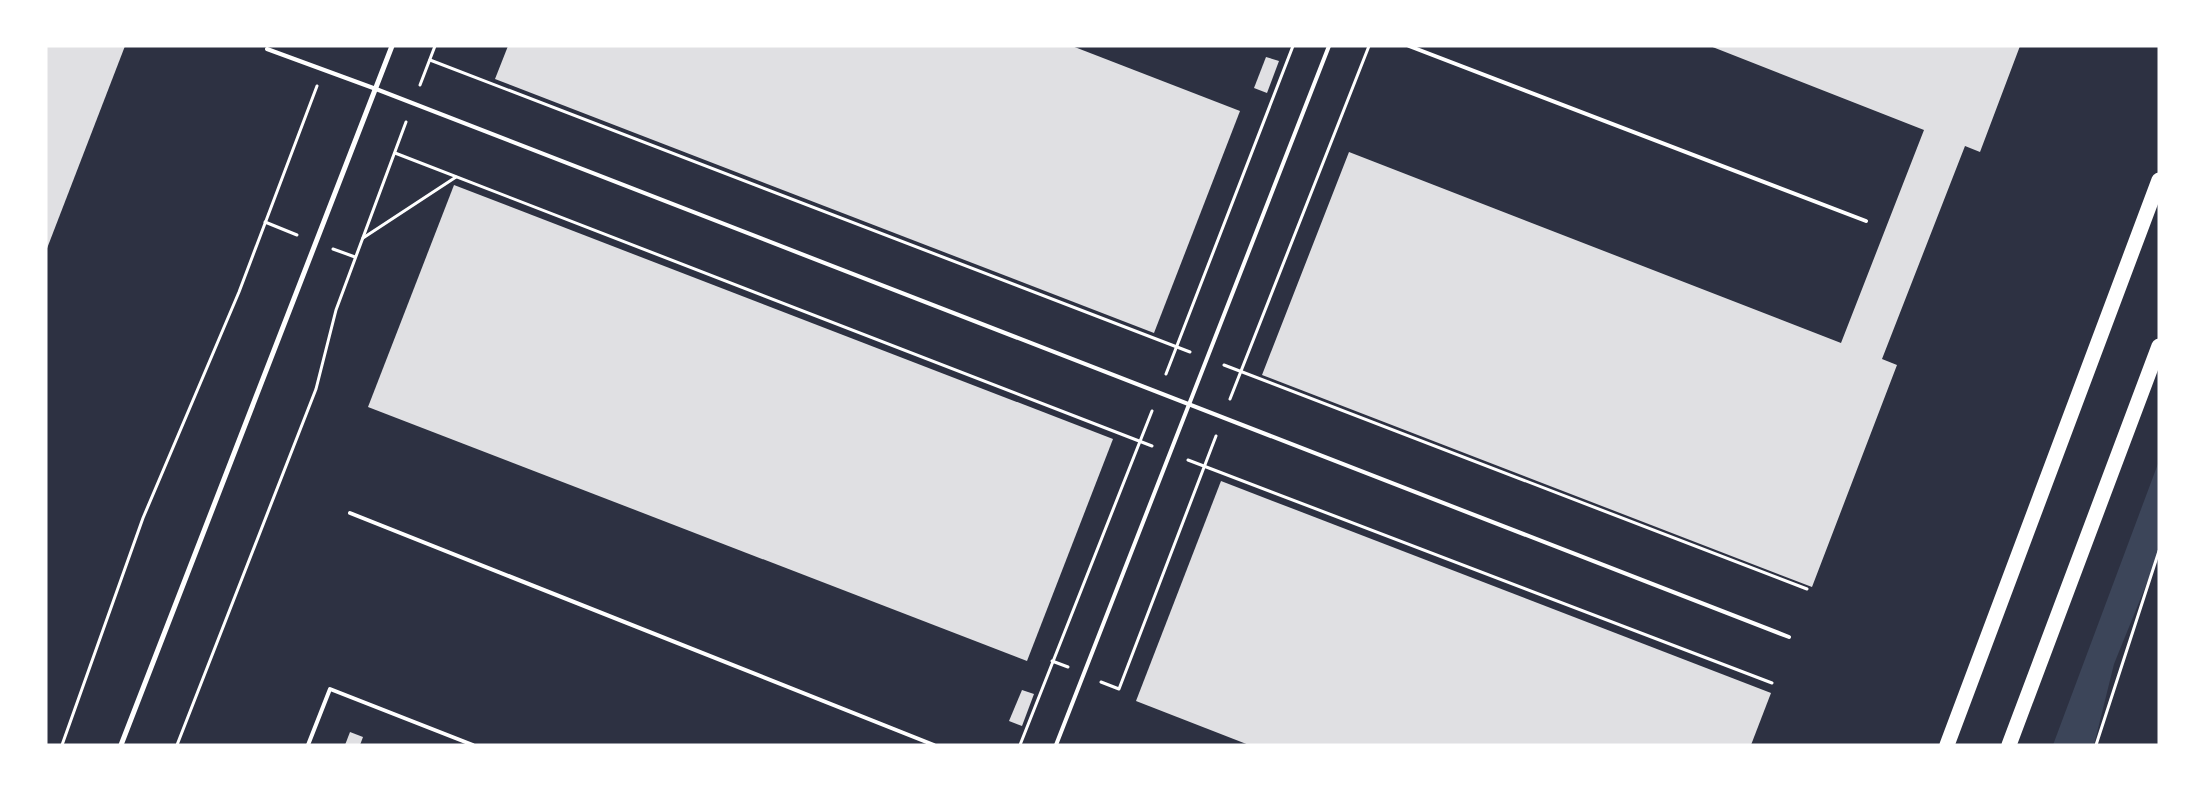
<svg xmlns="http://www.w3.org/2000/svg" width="2205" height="791" font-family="'IBM Plex Sans',sans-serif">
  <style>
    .green { fill: #3c4559 }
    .building { fill: #e0e0e3 }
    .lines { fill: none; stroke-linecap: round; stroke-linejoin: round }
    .path { stroke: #fff; stroke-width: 3 }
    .service { stroke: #fff; stroke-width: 4 }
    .minor { stroke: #fff; stroke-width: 5 }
    .motorway { stroke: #fff; stroke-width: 15 }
  </style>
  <rect width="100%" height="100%" fill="#2d3142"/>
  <!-- green -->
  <path class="green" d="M2159,461v92l-45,111 -20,81h-41z"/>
  <!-- building -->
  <g class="building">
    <path d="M46,46h79l-79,205z"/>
    <path d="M508,46h564l168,65 -86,222 -659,-254z"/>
    <path d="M1710,46h310l-40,106 -15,-6 -83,213 15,6 -85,222 -550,-212 87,-223 492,191 83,-213z"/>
    <path d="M1266,57l13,4 -12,32 -13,-5z"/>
    <path d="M454,185l659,254 -86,222 -659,-254z"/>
    <path d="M1221,481l550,212 -20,52h-502l-113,-44z"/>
    <path d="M1022,690l12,4 -12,32 -13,-5z"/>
    <path d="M350,732l13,5 -3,8h-15z"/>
  </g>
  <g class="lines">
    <!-- path -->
    <g class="path">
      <path d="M430,60l760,292"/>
      <path d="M420,85l15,-39"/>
      <path d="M395,153l757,293"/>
      <path d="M265,222l32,13"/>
      <path d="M363,238l93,-61"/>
      <path d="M333,249l22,8"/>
      <path d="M1224,365l583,224"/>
      <path d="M1166,374l127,-328"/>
      <path d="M1230,399l139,-353"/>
      <path d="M1188,460l584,223"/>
      <path d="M1052,661l16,6"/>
      <path d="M1101,682l18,7 97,-253"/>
      <path d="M62,745l81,-227 96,-226 78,-206"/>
      <path d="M177,745l139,-356 20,-79 70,-188"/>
      <path d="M1020,745l132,-334"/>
      <path d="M2096,745l63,-194"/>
    </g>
    <!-- service -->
    <g class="service">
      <path d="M1409,46l457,175"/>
      <path d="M267,49l109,40 1413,548"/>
      <path d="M350,513l584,232"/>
      <path d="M308,745l22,-56 143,56"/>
      <path d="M1056,745l273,-699"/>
    </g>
    <!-- minor -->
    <path class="minor" d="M121,745l271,-699"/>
    <!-- motorway -->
    <g class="motorway">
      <path d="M1947,745l212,-565"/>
      <path d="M2009,745l150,-399"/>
    </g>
  </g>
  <!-- border -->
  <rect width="2205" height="791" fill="none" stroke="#ffffff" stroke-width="95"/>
</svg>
